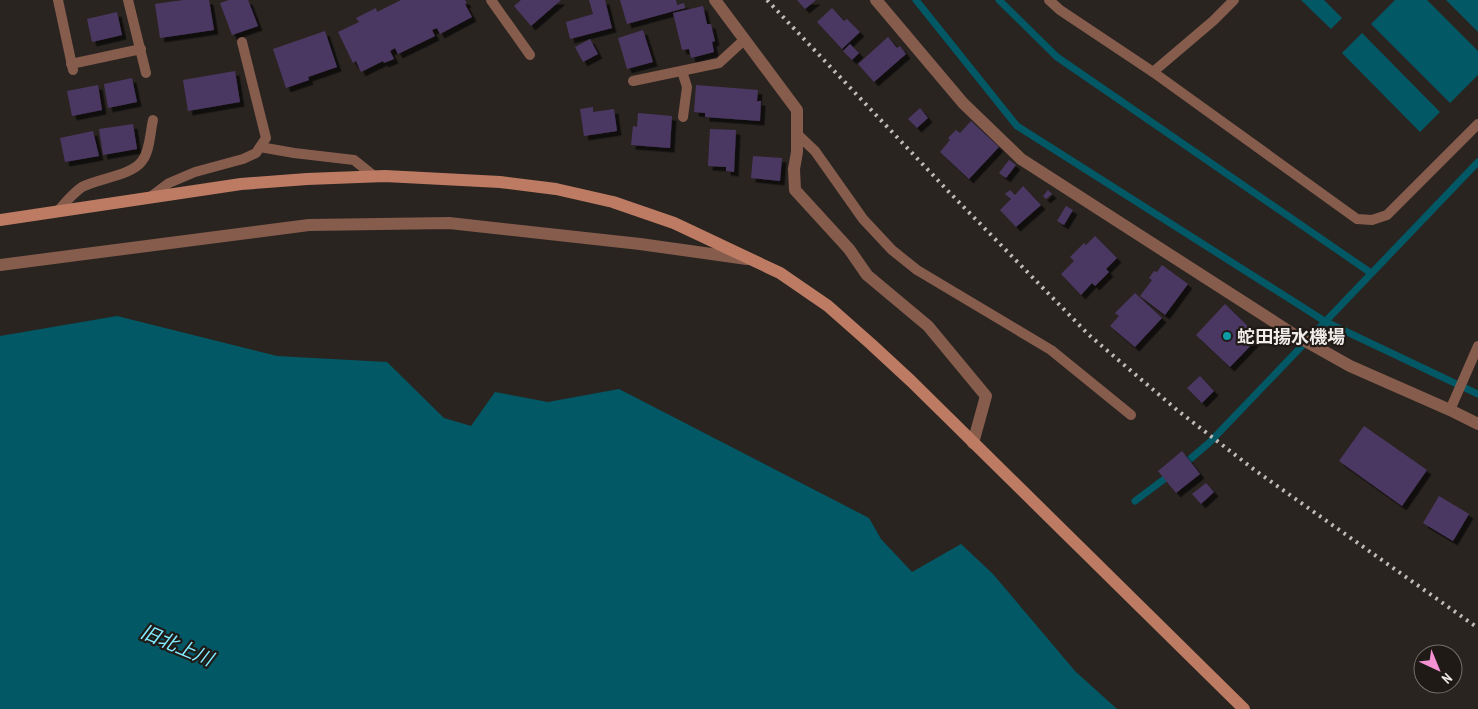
<svg xmlns="http://www.w3.org/2000/svg" width="1478" height="709" font-family="'PT Sans Narrow','Noto Sans JP',sans-serif">
  <style>
    .water { fill: #035865 }
    .lines { fill: none; stroke-linecap: round; stroke-linejoin: round }
    .stream { stroke: #035865; stroke-width: 7 }
    .building { fill: #4c3862; filter: url(#shadow) }
    .lane { stroke: #865c4d; stroke-width: 10 }
    .street { stroke: #865c4d; stroke-width: 12 }
    .secondary { stroke: #bd7b63; stroke-width: 12 }
    .rail { stroke: #c0bcb9; stroke-width: 4; stroke-dasharray: 2.5 5; stroke-linecap: butt }
    .culture-dot { fill: #0f9aa8; stroke: #201a17; stroke-width: 2 }
    .labels { text-anchor: middle; dominant-baseline: central; stroke-width: 4.5; stroke-linejoin: round; paint-order: stroke }
    .poi-label { font-size: 18px; font-weight: bold; fill: #f0ecea; stroke: #201a17; text-anchor: start }
    .water-label { font-size: 19px; font-style: italic; fill: #80ebff; stroke: #201a17 }
  </style>
  <defs>
    <filter id="shadow"><feDropShadow dx="4.5" dy="4.5" stdDeviation="0" flood-color="#0009"/></filter>
  </defs>
  <rect width="100%" height="100%" fill="#292420"/>
  <!-- water -->
  <g class="water">
    <path d="M1301,0h23l18,18 -11,11z"/>
    <path d="M1395,0h32l51,51v24l-28,28 -79,-79z"/>
    <path d="M1446,0h32v32z"/>
    <path d="M1362,33l78,79 -20,20 -78,-79z"/>
    <path d="M117,316l160,40 110,6 57,56 27,8 24,-34 53,10 71,-13 250,129 12,21 31,33 49,-28 32,30 82,97 42,38h-1117v-373z"/>
  </g>
  <g class="lines">
    <!-- stream -->
    <g class="stream">
      <path d="M916,0l101,126 309,196 152,72"/>
      <path d="M999,0l58,57 314,216"/>
      <path d="M1182,466l28,-24 268,-280"/>
      <path d="M1135,501l36,-27"/>
    </g>
  </g>
  <!-- building -->
  <g class="building">
    <path d="M183,0h26l5,30 -54,8 -5,-34z"/>
    <path d="M229,0h19l10,26 -26,9 -12,-32z"/>
    <path d="M401,0h64l2,3 -2,1 7,13 -32,17 -3,-6 -5,2 3,6 -37,18 -3,-6 -5,3 4,8 -10,4 -1,-2 -22,11 -5,-11 -3,2 -15,-31 21,-10 -3,-4 20,-10 1,4z"/>
    <path d="M521,0h40l-30,26 -17,-20z"/>
    <path d="M589,0h16l7,28 -42,11 -4,-17 27,-8z"/>
    <path d="M620,0h56l1,5 7,-2 1,5 -58,16z"/>
    <path d="M797,0h19l-11,9z"/>
    <path d="M703,6l4,18h4l4,17 -3,1 2,10 -23,6 -2,-9 -7,1 -9,-37z"/>
    <path d="M832,8l12,13 3,-2 13,13 -18,17 -25,-27z"/>
    <path d="M117,12l5,23 -30,7 -5,-23z"/>
    <path d="M643,30l10,32 -26,7 -9,-31z"/>
    <path d="M325,31l12,36 -29,10 1,3 -23,8 -13,-39z"/>
    <path d="M888,37l9,11 3,-2 6,8 -32,28 -16,-18z"/>
    <path d="M590,39l8,15 -15,8 -8,-15z"/>
    <path d="M850,44l9,9 -7,7 -9,-9z"/>
    <path d="M235,71l5,31 -52,9 -5,-31z"/>
    <path d="M132,78l5,24 -29,6 -4,-24z"/>
    <path d="M98,85l4,25 -30,6 -5,-25z"/>
    <path d="M696,85l62,5 -1,11h4l-1,20 -55,-4v-4l-11,-1z"/>
    <path d="M593,107v5l21,-3 3,22 -33,5 -4,-27z"/>
    <path d="M920,108l8,10 -11,10 -9,-9z"/>
    <path d="M638,113l34,3 -2,32 -39,-3 2,-19 4,1z"/>
    <path d="M971,121l28,26 -30,32 -29,-27 10,-12 -2,-2 8,-8 4,3z"/>
    <path d="M133,124l4,25 -34,6 -4,-26z"/>
    <path d="M710,129l26,1 -2,42 -8,-1v-4l-18,-1z"/>
    <path d="M93,131l6,25 -34,6 -5,-24z"/>
    <path d="M753,156l29,2 -2,23 -29,-3z"/>
    <path d="M1009,160l7,5 -10,13 -7,-5z"/>
    <path d="M1023,186l18,19 -25,22 -16,-17 11,-11 -6,-5 5,-4 5,5z"/>
    <path d="M1048,190l4,4 -6,5 -3,-3z"/>
    <path d="M1066,206l7,4 -9,15 -7,-4z"/>
    <path d="M1095,236l22,22 -11,11 3,3 -14,14 -3,-3 -11,12 -20,-21 13,-13 -4,-4 14,-14 2,2z"/>
    <path d="M1162,265l26,19 -23,31 -25,-19 12,-16 -3,-2 5,-7 3,1z"/>
    <path d="M1135,293l27,25 -27,29 -25,-21 9,-10 -4,-3z"/>
    <path d="M1225,304l34,33 -29,30 -34,-32z"/>
    <path d="M1200,376l14,15 -12,12 -15,-15z"/>
    <path d="M1364,426l63,44 -25,36 -63,-45z"/>
    <path d="M1182,451l18,23 -24,19 -18,-22z"/>
    <path d="M1206,483l8,9 -13,12 -9,-10z"/>
    <path d="M1439,496l30,18 -16,27 -30,-18z"/>
  </g>
  <g class="lines">
    <!-- lane -->
    <g class="lane">
      <path d="M58,0l15,70"/>
      <path d="M128,0l18,73"/>
      <path d="M491,0l39,55"/>
      <path d="M1049,0l11,10 93,62 204,147 15,1 15,-5 91,-91"/>
      <path d="M71,64l70,-15"/>
      <path d="M682,71l5,16 -4,30"/>
      <path d="M1153,72l60,-51 21,-21"/>
      <path d="M633,81l86,-18 25,-23"/>
      <path d="M797,134l18,17 48,68 29,31 25,20 134,80 80,65"/>
      <path d="M260,147l34,6 60,7 20,16"/>
      <path d="M149,198l20,-15 26,-11 48,-13 13,-6 10,-15 -24,-96"/>
      <path d="M58,211c7,-8 15,-18 24,-24 17,-9 49,-11 60,-26 8,-10 8,-28 11,-41"/>
      <path d="M1450,410l28,-64"/>
    </g>
    <!-- street -->
    <g class="street">
      <path d="M715,0l82,110v42l-3,17 1,21 54,59 18,26 61,51 58,70 -13,47"/>
      <path d="M876,0l87,103 58,56 272,175 57,32 100,44 28,14"/>
      <path d="M0,265l309,-40 140,-2 191,21 107,15"/>
    </g>
    <!-- secondary -->
    <path class="secondary" d="M0,220l241,-36 66,-5 78,-3 115,6 56,7 57,13 61,21 106,50 48,33 43,38 40,37 333,328"/>
    <!-- rail -->
    <path class="rail" d="M767,0l182,192 140,143 88,75 79,61 222,157"/>
  </g>
  <!-- markers -->
  <circle class="culture-dot" cx="1227" cy="336" r="5"/>
  <g class="labels">
    <!-- poi labels -->
    <g class="poi-label">
      <text x="1237" y="336">蛇田揚水機場</text>
    </g>
    <!-- water labels -->
    <g class="water-label">
      <text transform="translate(177 645) rotate(23)">旧北上川</text>
    </g>
  </g>
  <!-- north arrow -->
  <g transform="translate(1438 669) rotate(136)"><circle r="24" fill="#201a17" stroke="#736e6b"/>
  <path d="M0-4L9 19L0 12L-9 19Z" fill="#f491d3"/>
  <text y="-8" font-size="14" font-weight="bold" text-anchor="middle" fill="#f0ecea">N</text>
  </g>
</svg>
